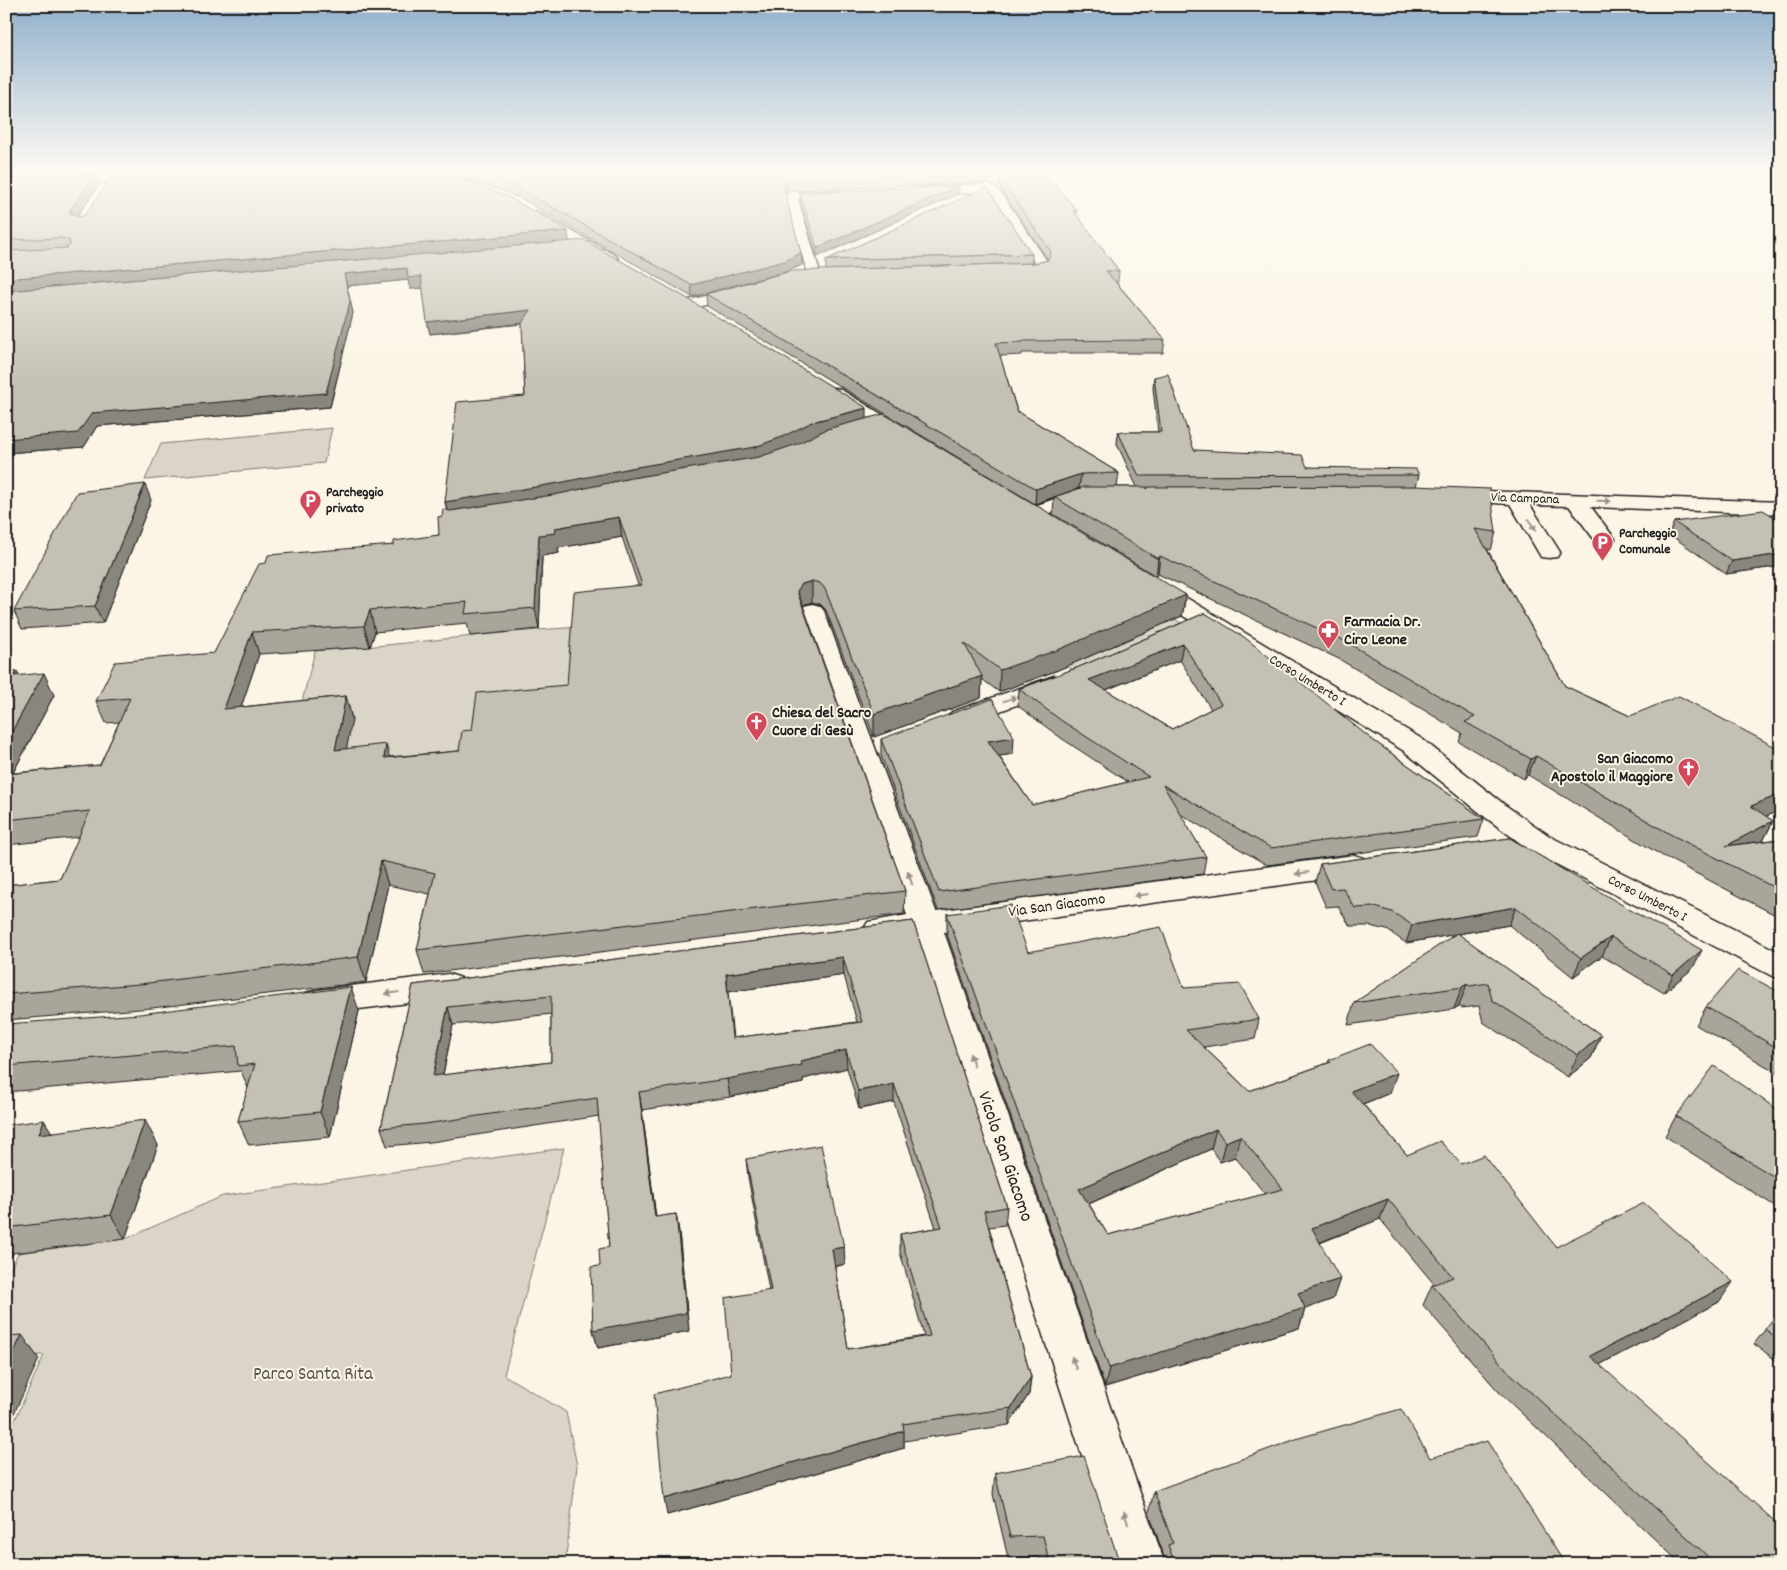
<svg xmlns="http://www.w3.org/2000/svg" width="1787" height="1570" font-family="Dekko,sans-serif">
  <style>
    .green { fill: #dbd5c8; stroke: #7c7872 }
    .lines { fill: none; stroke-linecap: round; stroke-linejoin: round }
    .minor-casing { stroke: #1c1c1c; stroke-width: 3 }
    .major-casing { stroke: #1c1c1c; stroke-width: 3 }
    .minor { fill: #fcf5e5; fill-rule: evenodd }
    .major { fill: #fcf5e5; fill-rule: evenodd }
    .wall { fill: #a9a59a; stroke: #1c1c1c; fill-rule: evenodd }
    .shaded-wall { fill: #89867d; stroke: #1c1c1c }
    .building { fill: #c4c0b3; stroke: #1c1c1c; fill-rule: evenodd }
    .oneway { fill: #97938b }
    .labels { text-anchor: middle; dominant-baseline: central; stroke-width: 4; stroke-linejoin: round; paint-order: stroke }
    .far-poi-label { font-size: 14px; font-weight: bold; fill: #1c1c1c; stroke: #fcf5e5; text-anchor: start }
    .far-street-label { font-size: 14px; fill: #1c1c1c; stroke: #fcf5e5 }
    .poi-label { font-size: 16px; font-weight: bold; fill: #1c1c1c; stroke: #fcf5e5; text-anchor: start }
    .street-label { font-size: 16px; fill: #1c1c1c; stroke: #fcf5e5 }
    .near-street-label { font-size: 19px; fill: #1c1c1c; stroke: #fcf5e5 }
    .near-park-label { font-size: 19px; fill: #555450; stroke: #fcf5e5 }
  </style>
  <rect width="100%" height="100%" fill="#fcf5e5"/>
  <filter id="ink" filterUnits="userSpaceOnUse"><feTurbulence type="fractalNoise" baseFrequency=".02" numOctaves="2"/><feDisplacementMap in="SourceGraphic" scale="10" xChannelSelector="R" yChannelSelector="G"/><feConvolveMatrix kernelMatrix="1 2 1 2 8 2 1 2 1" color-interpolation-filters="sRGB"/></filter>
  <g filter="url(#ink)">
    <!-- green -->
    <g class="green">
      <path d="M332,428l-8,35 -179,17 16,-36z"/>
      <path d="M1145,601l36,22 -108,47 -20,-15z"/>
      <path d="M581,627l71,41 -174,85 -136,20 -46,-48 19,-74c89,-6 177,-19 266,-24z"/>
      <path d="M564,1148l-60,227 62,37 11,54 -12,98h-559v-124l38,-85 -38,1v-77l12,-26 107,-14 98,-43z"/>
    </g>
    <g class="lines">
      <defs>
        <g id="minor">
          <path d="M147,173l4,1 2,3 -2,3 -145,8v-8z"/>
          <path d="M988,184l4,1 10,9 47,70 -2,6 -37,4 -5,-1 -2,-3 2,-3 30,-4 -44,-67 -6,-4 -64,3 -6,-4 6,-4z"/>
          <path d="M838,190l6,4 -2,3 -44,2 21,70 -2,3h-10l-22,-76 6,-4z"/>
          <path d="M743,287l5,1 2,3 -2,3 -58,15 -5,-2 -3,-3 3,-3z"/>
          <path d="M1080,490l15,2 3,4 -3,4 -13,2 -49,17 -7,-2 -3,-4 3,-4z"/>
          <path d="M1454,490l327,12v12l-190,-7 24,32 -4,4 -7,2 -7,-2 -28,-37 -39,-1 30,47 -3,5 -8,1 -8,-1 -31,-53 -63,-4 -3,-4 3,-4z"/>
          <path d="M812,604l8,2 4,5 112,300 418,-56 10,3 5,7 -5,7 -10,3 -410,57 221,632h-48l-203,-628 -35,5 -11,-3 -5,-8 5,-8 39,-7 -107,-304 4,-5z"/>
          <path d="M1054,676l9,2 3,5 -3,5 -93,34 -9,3 -9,-3 -4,-5 4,-5z"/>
          <path d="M449,974l12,4 4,8 -4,8 -12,4 -131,16 -12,-3 -5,-9 5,-9 12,-3z"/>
        </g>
        <g id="major">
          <path d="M536,211l80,45 2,3 -7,4 -5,-1 -75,-44 -1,-3z"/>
          <path d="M834,388l6,1 71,43 2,4 -2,4 -7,2 -7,-2 -69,-43 -3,-4 3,-4z"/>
          <path d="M1152,580l8,2 262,157 83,66 46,32 230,116v26l-11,-4 -239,-124 -46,-34 -81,-66 -260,-159 -3,-5 3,-5z"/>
        </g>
      </defs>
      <!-- minor casing -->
      <use href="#minor" class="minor-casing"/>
      <!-- major casing -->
      <use href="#major" class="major-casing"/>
      <!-- minor -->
      <use href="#minor" class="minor"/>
      <!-- major -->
      <use href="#major" class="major"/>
    </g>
    <!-- wall -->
    <g class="wall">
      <path d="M6,170h187l-187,8z"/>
      <path d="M428,170h582l-24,12 -199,9 -2,3 17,71 -17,7 -93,25 -170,-98 -35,-14z"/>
      <path d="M1000,178l77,32 -1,5 43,56 -1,11h-2l49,58 -2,13h-141v2l-22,1 17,55 102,62 -2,14h20l-20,-43 1,-12h40l-5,-44 1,-11 40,73 113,17 112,8 -3,11 80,46 -5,18 -4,-1 78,137 65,30 151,34v60l-15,6 7,5 -10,20 18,-2v79l-120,-63 -133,-80 -4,4 -65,-37 3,-9 -123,-74 -181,-85 -2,2 -103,-62 1,-17 -19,7 -328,-198 -1,-12 330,-31 12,-3 -48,-72z"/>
      <path d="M6,179l93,6 -22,31 2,1 490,25 298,176 319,177 -4,21 -124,54 -59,22 -17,-13 -1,19 -107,39 -48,-127 -6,-6 -8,-2 -9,3 102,286 -1,23 -480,60 -7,-24 13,-56 -42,-9 -22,97 -214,26 -146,12v-135l54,-6 19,-42 -73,8v-173l11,-1 3,5 34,19 -41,78 87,-8 19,-43 -13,1 -10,-22 118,-48 52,-90 128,-18 45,-10 3,-19 5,-6 -2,-8 80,-106 -3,-72 -92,10 -7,-46 -13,1 -2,-9 -61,6 6,27 -23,94 -233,19 -13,21 -78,6zM622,537l16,48 -71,100 -95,45 -13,21 -70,6 -43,-8 6,-30 -6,-23 -105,11 18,-53 111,-7 5,-15 92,-9 3,13 69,-7 3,-73 17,-3 -1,-5z"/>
      <path d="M959,186l-1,8 -141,63 -17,-56v-8z"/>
      <path d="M1032,254v9l-206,7v-10z"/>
      <path d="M151,500l-48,123 -81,6 -8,-18z"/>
      <path d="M1781,521v45l-55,8 -57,-40 5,-12z"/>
      <path d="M1205,613l169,128 110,78 -6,18 -211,28 -87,-51 26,43 -3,17 -265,36 -57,-154v-17l132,15 -14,2 33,49 96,-23 -67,-44 -43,-32 1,-17 60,-22zM1180,660l31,49 -39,20 -66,-39z"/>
      <path d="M1510,838l183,130 -29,25 -62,-37 -29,21 -64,-52 -51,9 143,101 -10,23 -23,19 -85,-55 -4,-16 -17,2 -3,-2 -5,3 -106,16 6,-22 102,-69 -50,9 -19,-13 -18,-4h-19l-12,-20 -12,1 -11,-25 5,-18z"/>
      <path d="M947,914l81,38 156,36 75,31 -4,20 -51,8 45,44 79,-28 1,-3 61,33 -27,11 44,51 54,9 95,83 163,55 -120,63 182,199h-100l-183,-173 -75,-86 9,-20 2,-1 -54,-65 -60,24 13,56 -28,10 -6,19 -194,59 -158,-453zM1211,1149l9,13 15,-5 30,37 -157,41 -19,-31z"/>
      <path d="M913,921l94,286 -2,18 -16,2 42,150 -2,17 -20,31 -105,16v7l-237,67 102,-225 -21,-113 -2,-18 99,105 -10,3 13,82 76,-13 -24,-84v-18l36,-6 -42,-126 -35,7 -12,-41 -44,11v4l-73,14 -88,13 14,107 20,-3 3,18 10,99 -91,17 -5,-18 7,-64 9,-19 -10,-131 -168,26 -44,4 -6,-18 32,-143zM844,975l13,47 -124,16 -5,-46zM551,1014v48l-108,13 10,-50z"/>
      <path d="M1781,993v82l-85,-50 10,-18z"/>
      <path d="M359,1011l-29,126 -81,8 -11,-24 10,-33 -7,-17 -235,21v-68z"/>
      <path d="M1781,1112v98l-116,-74 11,-20z"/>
      <path d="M6,1125l46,7 106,13 -33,94 -112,14 -7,14z"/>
      <path d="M1781,1309v55l-27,-20z"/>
      <path d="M1430,1458l135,106h-403l2,-7 -15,-45 5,-21z"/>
      <path d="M995,1473l125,91h-79l-2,-7 -31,1 -15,-64z"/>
    </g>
    <!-- shaded-wall -->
    <g class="shaded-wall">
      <path d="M991,170h19l-24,12v-10z"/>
      <path d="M96,175l3,10 -26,36 -3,-11z"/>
      <path d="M786,181l1,10 -4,5v-10z"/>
      <path d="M959,186l-1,8 -141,63v-9z"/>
      <path d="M568,231l1,11 -563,49v-12z"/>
      <path d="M801,253l1,12 -17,7 -93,25 -1,-12z"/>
      <path d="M407,268l14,8 3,12 -14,1 -2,-9 -61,6 -3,-12z"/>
      <path d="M350,301l3,12 -23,94 -233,19 -13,21 -78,6v-14l86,-26z"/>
      <path d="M531,310l2,12 -103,12 -3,-12z"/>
      <path d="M867,408v14l-111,39 -307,56 -4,-15 367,-80z"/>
      <path d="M1081,474l-2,14 -44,16 1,-15z"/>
      <path d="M145,484l6,16 -48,123 -8,-17z"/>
      <path d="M619,517l3,20 -64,11 1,5 -17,3 -3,73 -4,-21 4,-73 16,-7z"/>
      <path d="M1781,554v12l-55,8 6,-13z"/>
      <path d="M1160,556l-2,18 -2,2 2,-17z"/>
      <path d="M812,581v21l-9,3 -6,-14 5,-7z"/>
      <path d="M1186,595l-4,21 -124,54 -59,22 1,-22z"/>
      <path d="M370,610l5,22 -5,15 -6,-21z"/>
      <path d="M252,632l7,22 -26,77 -9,-22z"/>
      <path d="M1183,644l-3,16 -92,37 1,-17z"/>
      <path d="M17,671l11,22 -14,-17z"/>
      <path d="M44,673l10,22 -48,91v-44z"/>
      <path d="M982,676l-1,22 -107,39v-23z"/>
      <path d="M346,696l6,23 -10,54 -7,-23z"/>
      <path d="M1014,737l-1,17 -26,4 1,-17z"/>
      <path d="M386,744l6,23 -8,-9z"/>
      <path d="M1536,756l-8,19 -4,4 7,-20z"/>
      <path d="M1781,794v16l-40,17 10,-21z"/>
      <path d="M1773,821l-10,20 -37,5z"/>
      <path d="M381,861l7,24 -22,97 -8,-25z"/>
      <path d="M1516,907l-7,18 -103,18 6,-18z"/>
      <path d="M1611,937l-9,19 -29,21 8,-19z"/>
      <path d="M1702,950l-9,18 -29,25 9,-18z"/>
      <path d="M843,957l1,18 -116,17 -2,-18z"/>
      <path d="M1467,984l-8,22 -5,3 8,-22z"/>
      <path d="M351,987l8,24 -29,126 -10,-25z"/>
      <path d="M448,1007l5,18 -14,69 -6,-18z"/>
      <path d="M1601,1035l-10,23 -23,19 10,-22z"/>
      <path d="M846,1050l1,18 -44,11v4l-73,14 -3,-18z"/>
      <path d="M1397,1073l-7,20 -45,18 6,-20z"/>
      <path d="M894,1084v18l-35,7 -1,-18z"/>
      <path d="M639,1092l3,18 16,125 -3,-18z"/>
      <path d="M44,1120l15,24 -20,-10z"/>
      <path d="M145,1120l13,25 -33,94 -14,-24z"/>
      <path d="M1216,1129l-5,20 -134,60 2,-20z"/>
      <path d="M1240,1136l-5,21 -15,5 5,-20z"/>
      <path d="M1388,1199l-8,20 -75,29 7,-20z"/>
      <path d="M676,1214l3,18 10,99 -91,17 -5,-18z"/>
      <path d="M6,1243l7,10 -7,14z"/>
      <path d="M844,1247l1,17 -12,3 -1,-18z"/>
      <path d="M1340,1279l-7,20 -28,10 -6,19 -194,59 4,-19 189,-75z"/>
      <path d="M1733,1282l-14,20 -141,74 12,-20z"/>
      <path d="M22,1335l17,24 -33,72v-63z"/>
      <path d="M1031,1377l-2,17 -20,31 2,-17z"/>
      <path d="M904,1431v17l-237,67 -3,-16z"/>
    </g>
    <!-- building -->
    <g class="building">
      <path d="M203,170h221l53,14 33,14 58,33 -562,48v-28l61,-3 3,-3 -1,-5 -7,-2 -56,2v-61l90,-4 -26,35v3l9,4 6,-2 29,-41z"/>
      <path d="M464,170h527l-5,2 -200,9 -3,5 18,67 -16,8 -94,24 -171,-96 -34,-14z"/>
      <path d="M1019,170h23l35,40h-4l46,61h-13l59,69 -143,1 1,1 -27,1 21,68 102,62 -38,1 -45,15 -330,-195 85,-23 245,-8 12,-3 3,-8 -51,-74z"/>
      <path d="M959,186l-142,62 -17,-55z"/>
      <path d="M987,187l45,67 -206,6z"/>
      <path d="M584,240l99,56 184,112 -55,14 -30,15 -27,10 -124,21 -72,15 -114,19 12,-100 68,-6 -3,-73 9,-13 -104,12 -6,-46 -13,2 -1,-10 -63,6 6,27 -24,92 -234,20 -14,20 -72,6v-148z"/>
      <path d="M1168,374l26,76 108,5 5,12 109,2 3,6 -280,1 -21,-44h43l-7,-55z"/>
      <path d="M884,414l302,181 -126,54 -60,21 -36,-27 18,33 -108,38 -49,-125 -5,-6 -8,-2 -10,3 -5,7 108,300 -488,59 18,-77 -54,-12 -23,96 -218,27 -134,10v-109l54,-6 30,-68 -84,9v-46l94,-9 30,-67 -34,3 19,-39 99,-9 45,-89 7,-1 2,-8 126,-10v-4l45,-6 -1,-18 4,-1 1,-7 7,2 109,-17 72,-16 128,-21 38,-13 30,-15zM619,517l23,68 -68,7 -7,93 -90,8 -5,37 -10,1 -3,20 -75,7 2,-14 -51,6 11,-54 -122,13 28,-77 112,-6 6,-16 97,-8 -2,12 70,-6 4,-73 17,-2 -1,-5z"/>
      <path d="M145,484l-50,122 -81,5 63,-119z"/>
      <path d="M1414,486l76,3 6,43 -21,-3 90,157 65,30 49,-20 102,54v44l-30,12 22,15 -47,25 55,-7v52l-111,-57 -134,-78 -5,3 -66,-37 10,-5 -132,-77 -183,-84 -2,3 -104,-62 30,-10h61l3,2 -1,-2z"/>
      <path d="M1763,510l18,11v33l-49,7 -58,-39z"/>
      <path d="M1205,613l39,24 130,104 110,78 -213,29 -108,-63 43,72 -267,35 -58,-153 111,-40 22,38 -26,4 44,64 117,-28 -87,-56 -43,-32 60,-22zM1183,644l38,60 -49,25 -83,-49z"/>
      <path d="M17,671l-3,5 30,-3 -38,69v-70z"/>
      <path d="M1510,838l124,74 68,38 -29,25 -62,-38 -30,21 -65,-51 -104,18 -20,-13 -17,-5 -20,1 -12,-20 -12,1 -11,-25z"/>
      <path d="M1011,905l17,47 133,-25 23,61 56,-4 19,35 -73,11 63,61 82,-29 -2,-2 41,-16 27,29 -46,18 56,64 33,-14 21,23 23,-9 72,92 88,-44 89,79 -143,74 191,171v37h-65l-208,-193 -76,-86 21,-8 -65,-78 -76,29 28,51 -42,14 7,15 -196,60 -162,-454zM1216,1129l9,13 15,-6 43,53 -175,46 -29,-46z"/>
      <path d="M913,921l94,286 -23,4 47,166 -20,31 -108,16 1,7 -240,68 -10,-105 77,-20 -6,-76 46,-8 -25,-131 75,-14 23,102 -12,2 16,100 82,-13 -30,-102 42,-7 -48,-143 -36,7 -12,-41 -45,11 1,4 -75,14 -88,13 16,125 21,-3 10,99 -93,17 -2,-63 9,-1 -1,-17 10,-2 -12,-149 -172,26 -44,4 32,-143zM843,957l19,65 -130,16 -6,-64zM551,996v66l-118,14 15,-69z"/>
      <path d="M1457,933l144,102 -23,20 -86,-55 -4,-17 -18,3 -3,-2 -5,3 -108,16z"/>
      <path d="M1738,970l43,23v57l-75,-43z"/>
      <path d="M351,987l-31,125 -82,9 17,-57 -17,2 -2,-20 -230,20v-42l134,-10z"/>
      <path d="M1714,1066l67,46v69l-105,-65z"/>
      <path d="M44,1120l-5,14 106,-14 -34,95 -105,13v-103z"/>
      <path d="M1781,1309v32l-16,-12z"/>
      <path d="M22,1335l-16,33v-32z"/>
      <path d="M1401,1409l29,49 57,-17 78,123h-390l-7,-19 5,-2 -19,-52 145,-53z"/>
      <path d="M1084,1456l36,108h-70l-7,-28 -33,1 -15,-64z"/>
      <path d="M968,1557l1,7h-32z"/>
    </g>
    <!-- one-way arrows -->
    <defs><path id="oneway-solid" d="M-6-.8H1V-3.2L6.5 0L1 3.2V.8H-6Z" transform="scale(1.25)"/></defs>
    <g class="oneway">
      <use href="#oneway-solid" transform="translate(1604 501) rotate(2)"/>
      <use href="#oneway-solid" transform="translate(1532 525) rotate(58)"/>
      <use href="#oneway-solid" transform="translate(1010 699) rotate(-20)"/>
      <use href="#oneway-solid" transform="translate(1302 873) rotate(172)"/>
      <use href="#oneway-solid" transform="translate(910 878) rotate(-109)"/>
      <use href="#oneway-solid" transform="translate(1141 895) rotate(172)"/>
      <use href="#oneway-solid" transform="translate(392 993) rotate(173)"/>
      <use href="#oneway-solid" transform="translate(972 1060) rotate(-109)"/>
      <use href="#oneway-solid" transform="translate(1074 1363) rotate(-109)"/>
      <use href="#oneway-solid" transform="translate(1126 1518) rotate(-108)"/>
    </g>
  </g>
  <!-- sky -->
  <linearGradient id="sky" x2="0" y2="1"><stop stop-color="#91b0cc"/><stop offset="0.44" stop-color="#fefaf3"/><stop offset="1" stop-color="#fefaf3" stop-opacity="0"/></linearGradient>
  <rect width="1787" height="389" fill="url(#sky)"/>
  <!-- icons -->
  <defs>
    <symbol id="parking-pin" viewBox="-11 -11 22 30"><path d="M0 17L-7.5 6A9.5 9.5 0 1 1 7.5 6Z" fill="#d1495b" stroke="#fcf5e5"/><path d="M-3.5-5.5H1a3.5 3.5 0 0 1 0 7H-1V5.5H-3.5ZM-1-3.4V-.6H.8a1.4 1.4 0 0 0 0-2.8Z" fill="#fff"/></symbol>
    <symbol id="pharmacy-pin" viewBox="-11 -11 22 30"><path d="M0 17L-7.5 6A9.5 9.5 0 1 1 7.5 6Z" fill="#d1495b" stroke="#fcf5e5"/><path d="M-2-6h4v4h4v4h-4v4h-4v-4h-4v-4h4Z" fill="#fff"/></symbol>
    <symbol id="church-pin" viewBox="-11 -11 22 30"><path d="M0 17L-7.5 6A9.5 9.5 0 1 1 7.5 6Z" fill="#d1495b" stroke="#fcf5e5"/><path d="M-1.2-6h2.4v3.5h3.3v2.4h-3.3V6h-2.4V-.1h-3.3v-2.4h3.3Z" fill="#fff"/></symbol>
  </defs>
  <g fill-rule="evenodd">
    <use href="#parking-pin" x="298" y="488" width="25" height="34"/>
    <use href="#parking-pin" x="1590" y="530" width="25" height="34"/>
    <use href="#pharmacy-pin" x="1316" y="618" width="25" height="34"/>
    <use href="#church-pin" x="744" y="710" width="25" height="34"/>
    <use href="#church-pin" x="1676" y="756" width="25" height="34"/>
  </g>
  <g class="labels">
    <!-- far-poi labels -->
    <g class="far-poi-label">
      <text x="326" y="493">Parcheggio<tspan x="326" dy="16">privato</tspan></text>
      <text x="1619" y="534">Parcheggio<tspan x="1619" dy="16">Comunale</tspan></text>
    </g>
    <!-- far-street labels -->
    <g class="far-street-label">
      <text transform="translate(1525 499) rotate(2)">Via Campana</text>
      <text transform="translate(1307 681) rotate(31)">Corso Umberto I</text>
      <text transform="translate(1647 899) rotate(27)">Corso Umberto I</text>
    </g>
    <!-- poi labels -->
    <g class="poi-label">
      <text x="1344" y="622">Farmacia Dr.<tspan x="1344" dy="18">Ciro Leone</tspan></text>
      <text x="772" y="713">Chiesa del Sacro<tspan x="772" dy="18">Cuore di Gesù</tspan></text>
      <text x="1673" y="759" text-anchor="end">San Giacomo<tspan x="1673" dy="18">Apostolo il Maggiore</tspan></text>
    </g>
    <!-- street labels -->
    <g class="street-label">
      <text transform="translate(1057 906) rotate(-8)">Via San Giacomo</text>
    </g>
    <!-- near-street labels -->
    <g class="near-street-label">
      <text transform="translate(1004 1157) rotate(71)">Vicolo San Giacomo</text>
    </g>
    <!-- near-park labels -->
    <g class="near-park-label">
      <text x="313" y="1375">Parco Santa Rita</text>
    </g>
  </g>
  <!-- margin -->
  <rect width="1787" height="1570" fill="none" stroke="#fcf5e5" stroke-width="25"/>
  <rect x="12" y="12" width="1762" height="1545" fill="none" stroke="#1c1c1c" stroke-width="2" filter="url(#ink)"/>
</svg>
